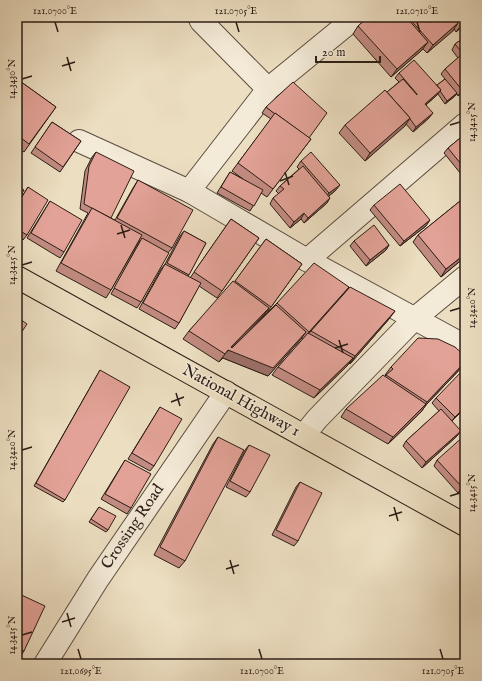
<svg xmlns="http://www.w3.org/2000/svg" width="482" height="681" font-family="'IM FELL English',serif">
  <style>
    .lines { fill: none; stroke-linecap: round; stroke-linejoin: round }
    .street-casing { stroke: #5b4c40; stroke-width: 24 }
    .highway-casing { stroke: #2b1c15; stroke-width: 24 }
    .street { stroke: #f3ead7; stroke-width: 22 }
    .highway { stroke: #ecdec1; stroke-width: 22 }
    .wall { fill: #c28b82; stroke: #2b1c15 }
    .shaded-wall { fill: #9e716a; stroke: #2b1c15 }
    .building { fill: #e2a297; stroke: #2b1c15 }
    .ticks { fill: none; stroke: #2b1c15; stroke-width: 1.5 }
    .labels { text-anchor: middle; dominant-baseline: central; stroke-width: 3; stroke-linejoin: round; paint-order: stroke }
    .street-label { font-size: 16px; fill: #2b1c15; stroke: #f3ead7 }
    .neatline { fill: none; stroke: #2b1c15; stroke-width: 1.5 }
    .ticks-label { font-size: 10px; text-anchor: middle; fill: #2b1c15 }
  </style>
  <rect width="100%" height="100%" fill="#ecdec1"/>
  <filter id="stains"><feTurbulence type="fractalNoise" baseFrequency=".005" numOctaves="4"/><feColorMatrix values="0 0 0 0 .2 0 0 0 0 .09 0 0 0 0 .02 0 0 0 .5 -.17"/></filter>
  <radialGradient id="worn" r=".72"><stop offset=".6" stop-color="#630" stop-opacity="0"/><stop offset="1" stop-color="#630" stop-opacity=".3"/></radialGradient>
  <g class="lines">
    <defs>
      <g id="street">
        <path d="M199,17l2,4 67,68"/>
        <path d="M79,141l110,50 118,69 158,86"/>
        <path d="M189,191l79,-102 88,-72"/>
        <path d="M307,260l158,-136"/>
        <path d="M304,435l13,-16 97,-100 51,-42"/>
        <path d="M45,664l53,-85 128,-187"/>
      </g>
      <path id="highway" d="M17,277l448,248"/>
    </defs>
    <!-- street casing -->
    <use href="#street" class="street-casing"/>
    <!-- highway casing -->
    <use href="#highway" class="highway-casing"/>
    <!-- street -->
    <use href="#street" class="street"/>
    <!-- highway -->
    <use href="#highway" class="highway"/>
  </g>
  <!-- wall -->
  <g class="wall">
    <path d="M368,17h97v7l-9,8 -2,-3 -27,24 -4,-4 -32,28 -38,-43 5,-8z"/>
    <path d="M465,37v53l-7,6 -1,-2 -2,2 -10,8 -7,-10 -12,11 3,13 -16,14 -7,-8 -41,37 -26,-28 6,-8 42,-33 12,-10 -4,-4 4,-5 38,12 8,-6 -4,-5 4,-5 13,-11 -6,-8 3,-6z"/>
    <path d="M17,79l39,28 -32,45 -7,-5z"/>
    <path d="M266,107l45,32 -44,58 -6,-4 -11,18 -33,-18 13,-21 13,7 -11,-8 39,-52 -9,-6z"/>
    <path d="M52,122l29,19 -21,31 -29,-19z"/>
    <path d="M465,134v45l-21,-26 4,-5z"/>
    <path d="M96,152l14,66 5,2 18,-32 5,-8 34,68 -4,5 -27,49 -4,6 -26,-14 29,-53h-1l-28,49 -5,8 -50,-27 32,-58 -8,-4 5,-38 7,-14z"/>
    <path d="M301,161l35,29 -7,6 -2,7 -23,20 -3,-4 -11,9 -20,-24 3,-6 6,-4 -3,-3 4,-5 19,-17 -2,-2z"/>
    <path d="M28,187l-1,48 -4,5 -6,-3v-33z"/>
    <path d="M465,197v60l-24,20 -28,-35 5,-7z"/>
    <path d="M50,201l14,51 -4,6 -33,-20z"/>
    <path d="M374,205l52,21 -26,20 -30,-36z"/>
    <path d="M231,219l28,19 -42,60 -18,-12 -20,37 -4,6 -36,-20 22,-40 4,-5 15,-28 4,-5 22,12 -18,33 2,2z"/>
    <path d="M266,239l36,25 -36,50h-1l-20,21 32,-32 72,-16 -5,7 45,25 -39,45 -1,-1 -2,3 -33,32 -42,-23 6,-8 25,-28 -1,-1 -34,38 -45,-18 -4,4 -36,-23 6,-8 45,-48z"/>
    <path d="M354,241l35,4 -3,5 -20,16 -16,-20z"/>
    <path d="M465,356v7l-2,3 -37,39 -5,7 -33,32 -47,-27 5,-8 39,-33 1,-1h-1l6,-8z"/>
    <path d="M100,370l-35,130 -2,2 -29,-16z"/>
    <path d="M436,398l29,10 -13,13 5,15 -35,32 -19,-22 3,-5 33,-30 -7,-8z"/>
    <path d="M160,407l-6,59 -4,5 -22,-12z"/>
    <path d="M218,437l-33,124 -6,7 -25,-13 59,-111z"/>
    <path d="M249,445l1,47 -4,5 -20,-10 19,-37z"/>
    <path d="M125,460l6,48 -4,6 -26,-15z"/>
    <path d="M437,460l28,26 -7,7 -24,-27z"/>
    <path d="M300,482l-2,59 -4,5 -22,-11 24,-48z"/>
    <path d="M99,507l9,23 -2,2 -17,-10z"/>
    <path d="M17,593l7,58 -5,8 -2,-1z"/>
  </g>
  <!-- shaded-wall -->
  <g class="shaded-wall">
    <path d="M465,21v3l-9,8 6,-8z"/>
    <path d="M458,23l-5,8 -26,22 6,-8z"/>
    <path d="M428,42l-6,8 -31,27 6,-8z"/>
    <path d="M465,88v2l-7,6 4,-6z"/>
    <path d="M441,90l-4,5 -16,14 4,-5z"/>
    <path d="M457,93l-2,3 -10,8 2,-3z"/>
    <path d="M433,113l-4,5 -16,14 3,-5z"/>
    <path d="M410,118l-5,8 -40,35 5,-8z"/>
    <path d="M340,185l-4,5 -11,9 4,-6z"/>
    <path d="M330,198l-3,5 -23,20 4,-5z"/>
    <path d="M304,213l-3,6 -11,9 4,-6z"/>
    <path d="M430,220l-4,6 -26,20 4,-5z"/>
    <path d="M389,245l-3,5 -20,16 4,-6z"/>
    <path d="M465,254v3l-24,20 5,-8z"/>
    <path d="M349,287l-5,7 -41,46 6,-8z"/>
    <path d="M269,308l-6,8 -33,35 76,-19 -5,7 -33,37 -45,-18 -4,4 6,-8z"/>
    <path d="M395,311l-6,8 -39,45 5,-8z"/>
    <path d="M353,358l-6,8 -33,32 6,-8z"/>
    <path d="M465,362v1l-2,3 -37,39 -5,7 -33,32 5,-7 30,-30 4,-5z"/>
    <path d="M465,407v1l-14,14 4,-5z"/>
    <path d="M461,431l-4,5 -35,32 4,-6z"/>
    <path d="M465,485v1l-7,7 4,-6z"/>
  </g>
  <!-- building -->
  <g class="building">
    <path d="M368,17h38l22,25 -31,27 -39,-43z"/>
    <path d="M408,17h45l5,6 -25,22z"/>
    <path d="M455,17h10v4l-3,3z"/>
    <path d="M465,37v19l-10,-12z"/>
    <path d="M461,55l4,4v29l-3,2 -17,-21z"/>
    <path d="M414,60l27,30 -16,14 8,9 -17,14 -6,-8v-1l-23,-26 16,-13 14,16v-1l-18,-21z"/>
    <path d="M17,79l39,28 -27,37 -12,-9z"/>
    <path d="M445,79l12,14 -10,8 -7,-10 1,-1 -4,-5z"/>
    <path d="M293,82l34,31 -18,25 -34,-25v1l-9,-7z"/>
    <path d="M385,90l25,28 -40,35 -25,-28z"/>
    <path d="M275,113l36,26 -38,50 -35,-26z"/>
    <path d="M52,122l29,19 -18,26 -28,-20z"/>
    <path d="M465,134v35l-17,-21z"/>
    <path d="M96,152l38,19 -23,47 -27,-14 5,-38z"/>
    <path d="M311,152l29,33 -11,8 -28,-32z"/>
    <path d="M303,166l27,32 -22,20 -4,-5 -10,9 -21,-24 11,-9 -4,-3z"/>
    <path d="M230,172l33,18 -9,16 -33,-19z"/>
    <path d="M138,180l55,30 -21,38 -55,-30z"/>
    <path d="M400,184l30,36 -26,21 -30,-36z"/>
    <path d="M17,186l7,4 -7,12z"/>
    <path d="M28,187l20,13 -21,35 -10,-6v-24z"/>
    <path d="M465,197v57l-19,15 -28,-34z"/>
    <path d="M50,201l32,19 -18,32 -33,-19z"/>
    <path d="M92,208l50,27 -31,55 -50,-27z"/>
    <path d="M231,219l28,19 -37,53 -28,-19z"/>
    <path d="M374,225l15,20 -19,15 -16,-19z"/>
    <path d="M184,231l22,12 -17,32 -22,-12z"/>
    <path d="M142,238l27,15 -28,49 -27,-14z"/>
    <path d="M266,239l36,25 -31,43 -36,-26z"/>
    <path d="M314,263l35,24 -40,45 -32,-29z"/>
    <path d="M165,264l36,19 -22,40 -36,-20z"/>
    <path d="M233,281l36,27 -38,39 1,1 44,-43 30,27 -33,36 -45,-18 -3,4 -36,-23z"/>
    <path d="M350,287l45,24 -40,45 -44,-25z"/>
    <path d="M17,317l10,7 -10,15z"/>
    <path d="M308,333l45,25 -33,32 -42,-23z"/>
    <path d="M418,338l20,1 17,8 10,9v6l-38,40 -41,-27 7,-6 -2,-2z"/>
    <path d="M465,368v39l-10,10 -19,-19z"/>
    <path d="M100,370l30,17 -65,113 -29,-17z"/>
    <path d="M383,375l43,29 -33,33 -47,-28z"/>
    <path d="M160,407l22,12 -28,47 -22,-13z"/>
    <path d="M441,409l20,22 -35,31 -20,-21z"/>
    <path d="M465,435v50l-3,2 -25,-27z"/>
    <path d="M218,437l26,13 -59,111 -25,-14z"/>
    <path d="M249,445l21,10 -20,37 -20,-11z"/>
    <path d="M125,460l26,14 -20,34 -26,-14z"/>
    <path d="M300,482l22,11 -24,48 -22,-11z"/>
    <path d="M99,507l17,9 -8,14 -17,-11z"/>
    <path d="M17,593l28,13 -21,45 -7,-3z"/>
  </g>
  <!-- ticks -->
  <path class="ticks" d="M55,22l3,10M236,22l3,10M417,22l3,10M67,57l4,14M62,66l13,-4M22,79l10,-3M450,125l10,-3M285,172l4,13M280,181l13,-5M121,225l4,13M117,234l13,-4M22,265l10,-3M450,311l10,-3M339,340l4,13M335,348l13,-4M176,393l4,13M171,402l13,-5M22,450l10,-3M450,496l10,-3M394,507l4,14M389,516l13,-4M230,560l4,14M226,569l13,-4M67,613l4,14M62,622l13,-4M22,635l10,-3M78,649l3,10M259,649l3,10M440,649l3,10"/>
  <g class="labels">
    <!-- street labels -->
    <g class="street-label">
      <text transform="translate(241 401) rotate(29)">National Highway 1</text>
      <text transform="translate(133 527) rotate(-56)">Crossing Road</text>
    </g>
  </g>
  <!-- margin -->
  <rect width="482" height="681" fill="none" stroke="#ecdec1" stroke-width="44"/>
  <!-- scale -->
  <path d="M316 56v6h64v-6" fill="none" stroke="#2b1c15" stroke-width="2"/>
  <text x="322" y="56" font-size="12" fill="#2b1c15" stroke="#f3ead7" stroke-width="3" paint-order="stroke">20 m</text>
  <rect x="22" y="22" width="438" height="637" class="neatline"/>
  <g class="ticks-label">
    <text x="55" y="14">121.0700°E</text>
    <text x="236" y="14">121.0705°E</text>
    <text x="417" y="14">121.0710°E</text>
    <text transform="translate(11 79) rotate(-90)" y="4">14.3430°N</text>
    <text transform="translate(471 122) rotate(-90)" y="4">14.3425°N</text>
    <text transform="translate(11 265) rotate(-90)" y="4">14.3425°N</text>
    <text transform="translate(471 308) rotate(-90)" y="4">14.3420°N</text>
    <text transform="translate(11 450) rotate(-90)" y="4">14.3420°N</text>
    <text transform="translate(471 493) rotate(-90)" y="4">14.3415°N</text>
    <text transform="translate(11 635) rotate(-90)" y="4">14.3415°N</text>
    <text x="81" y="674">121.0695°E</text>
    <text x="262" y="674">121.0700°E</text>
    <text x="443" y="674">121.0705°E</text>
  </g>
  <rect width="100%" height="100%" filter="url(#stains)"/>
  <rect width="100%" height="100%" fill="url(#worn)"/>
</svg>
